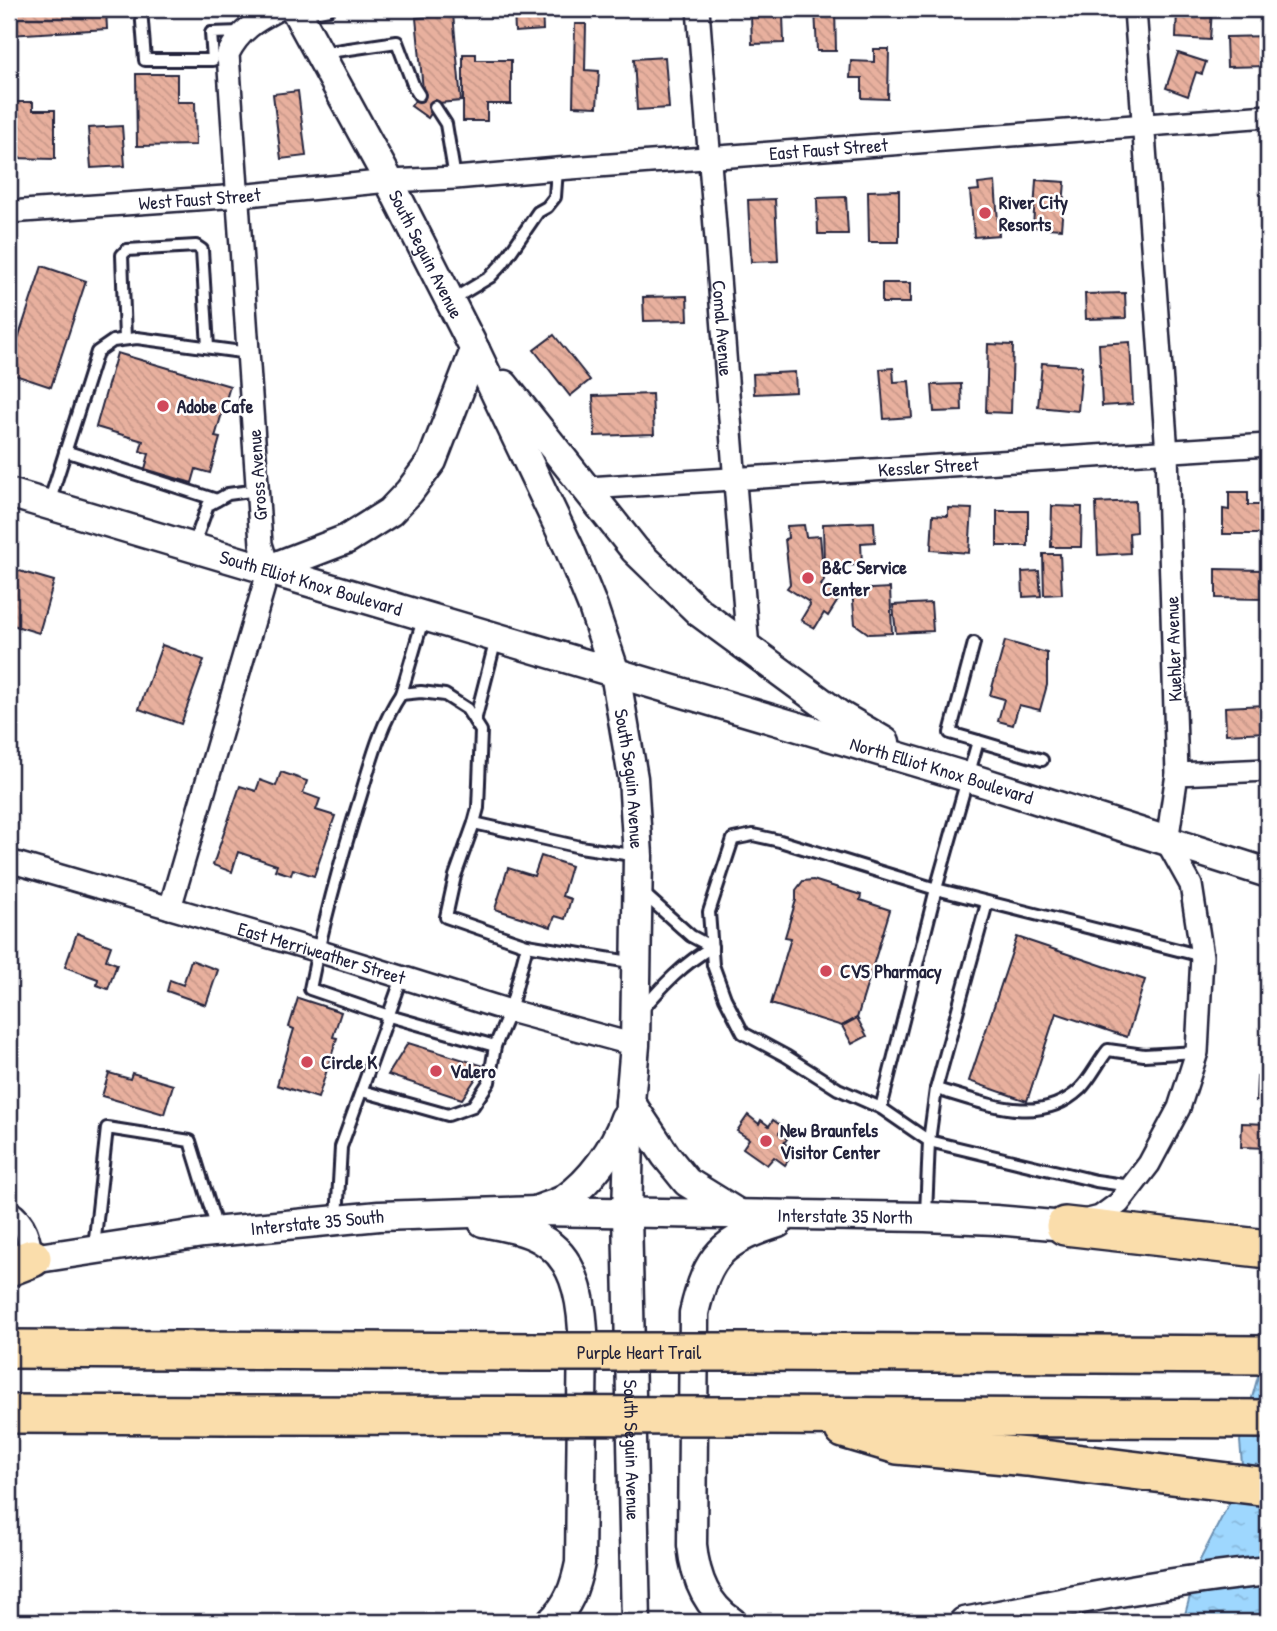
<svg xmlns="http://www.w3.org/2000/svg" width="1277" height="1631" font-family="'Patrick Hand',sans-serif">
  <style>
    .water { fill: url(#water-ripples); stroke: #6c8fb0; stroke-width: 2 }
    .building { fill: url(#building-back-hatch); stroke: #22223b; stroke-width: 2 }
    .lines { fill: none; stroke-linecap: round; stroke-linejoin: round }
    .lane-casing { stroke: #22223b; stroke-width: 16 }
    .street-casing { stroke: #22223b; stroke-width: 26 }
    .secondary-casing { stroke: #22223b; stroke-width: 33 }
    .highway-casing { stroke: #22223b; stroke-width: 42 }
    .lane { stroke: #fff; stroke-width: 10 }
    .street { stroke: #fff; stroke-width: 21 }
    .secondary { stroke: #fff; stroke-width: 28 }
    .highway { stroke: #faddab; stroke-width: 37 }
    .highway-bridge-casing { stroke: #22223b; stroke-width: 42; stroke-linecap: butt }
    .highway-bridge { stroke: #faddab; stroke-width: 37 }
    .poi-dot { fill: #d1495b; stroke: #fff; stroke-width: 2.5 }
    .labels { text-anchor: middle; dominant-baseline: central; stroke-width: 5; stroke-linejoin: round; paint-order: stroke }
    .street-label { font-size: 19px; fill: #22223b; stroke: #fff }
    .poi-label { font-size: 19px; font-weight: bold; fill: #22223b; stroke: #fff; text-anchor: start }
  </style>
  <defs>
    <pattern id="water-ripples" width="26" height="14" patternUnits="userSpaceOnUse" patternTransform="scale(1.75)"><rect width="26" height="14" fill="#9ed7fe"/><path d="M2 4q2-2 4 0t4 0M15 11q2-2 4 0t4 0" fill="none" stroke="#88b8db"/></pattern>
    <pattern id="building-back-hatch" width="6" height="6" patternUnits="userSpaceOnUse" patternTransform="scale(1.75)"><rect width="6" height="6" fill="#e8b09e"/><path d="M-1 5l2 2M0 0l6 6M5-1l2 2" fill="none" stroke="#c79789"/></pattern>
  </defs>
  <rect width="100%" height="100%" fill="#fff"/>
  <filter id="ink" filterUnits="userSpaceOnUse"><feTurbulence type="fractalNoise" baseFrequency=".0143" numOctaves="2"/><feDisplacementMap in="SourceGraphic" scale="14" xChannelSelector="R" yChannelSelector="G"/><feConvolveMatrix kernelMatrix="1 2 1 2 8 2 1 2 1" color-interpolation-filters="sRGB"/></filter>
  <g filter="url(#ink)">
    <!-- water -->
    <path class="water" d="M1268,1340v282h-85l16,-60 44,-86 -3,-35z"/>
    <!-- building -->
    <g class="building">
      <path d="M9,9h97l1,20 -98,6z"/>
      <path d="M542,9l1,21 -28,2 -1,-22z"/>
      <path d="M815,9h20l1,42h-19z"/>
      <path d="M1177,9h35l-2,31 -34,-2z"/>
      <path d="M453,14l8,87 -23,2 -10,15 -17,-12 12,-16 -7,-72z"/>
      <path d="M751,15h32l1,28 -32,1z"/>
      <path d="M575,24h11l-1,46 14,1 -2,36 -24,-1z"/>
      <path d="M1268,36v30l-41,1 -1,-30z"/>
      <path d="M874,49h15l-1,50 -26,-1v-20h-12l1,-17 23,1z"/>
      <path d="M1178,53l28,9 -4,12 -6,-2 -8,24 -22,-8z"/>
      <path d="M463,54h13v6h35v44h-24v17h-24z"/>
      <path d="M665,57l4,51 -32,2 -3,-51z"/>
      <path d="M136,74h41v28h18l1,43 -59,1z"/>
      <path d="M298,91l8,65 -25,3 -8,-65z"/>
      <path d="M10,102h23v8h22v49l-45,-1z"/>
      <path d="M122,126l3,40 -34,2 -3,-40z"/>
      <path d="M1036,180l29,2 -4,47 -28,-2z"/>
      <path d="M995,182l4,53 -25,2 -4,-46 9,-1 -1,-6z"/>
      <path d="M899,190v52h-30l-1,-51z"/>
      <path d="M846,197l2,37h-30l-1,-36z"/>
      <path d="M775,199l3,62 -27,1 -3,-62z"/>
      <path d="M42,266l44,15 -35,106 -42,-14v-7z"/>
      <rect x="882" y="283" width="28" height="20"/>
      <path d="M1125,293l1,25 -40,1 -1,-25z"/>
      <path d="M687,296l1,24 -44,1 -1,-24z"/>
      <path d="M554,335l36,45 -20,16 -36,-46z"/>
      <path d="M1130,342l3,62 -31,2 -3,-62z"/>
      <path d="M988,344l25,1 -2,68 -25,-1z"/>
      <path d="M117,353l113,33 -15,51 5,1 -10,35 -14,-4 -4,14 -47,-14 4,-15 -9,-3 3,-10 -47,-14z"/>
      <path d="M1042,363l40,3 -4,45 -40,-4z"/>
      <path d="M893,368l1,14 15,-1 3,36 -28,2 -4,-50z"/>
      <path d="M795,372l1,20 -42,2 -1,-20z"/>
      <path d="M961,384l1,27 -28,1 -2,-27z"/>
      <path d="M652,394l2,40 -59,2 -2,-40z"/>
      <path d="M1261,489h7v45h-45v-25l6,1v-18h19v13h13z"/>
      <path d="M1135,501l1,31 -7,1 1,20 -32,2 -2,-52z"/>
      <path d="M1052,506l30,1 -1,40h-30z"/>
      <path d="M948,508l24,1 -3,44 -38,-3 2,-35 15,1z"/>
      <rect x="997" y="511" width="31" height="35"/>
      <path d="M874,522l1,20 -14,1 1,22 -38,1 -1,-42z"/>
      <path d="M804,525l2,12 14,-1 4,45 -3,4 19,12 -12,19 -4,-3 -9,15 -14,-8 9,-15 -1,-3 -22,-14 3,-4 -5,-45 3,-1 -1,-12z"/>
      <path d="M1043,554h17l2,40 -18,1z"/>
      <path d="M9,568l45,13 -15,52 -30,-9z"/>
      <path d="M1216,569l47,1v29l-47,-1z"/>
      <path d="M1039,571l2,25 -18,1 -1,-25z"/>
      <path d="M890,588l2,45 -23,1 -14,-10 -3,-34z"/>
      <path d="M931,603l2,28 -37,2 -3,-28z"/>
      <path d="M1005,641l42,12v32l-7,25 -21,-5 -6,20 -15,-4 6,-22 -14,-4z"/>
      <path d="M162,645l42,15 -23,64 -42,-15z"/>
      <path d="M1265,705l1,27 -40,2 -1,-27z"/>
      <path d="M281,772l26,9 -4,12 17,6 -4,11 19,6 -21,60 -21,-7 -2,6 -16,-5 2,-5 -39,-13 -6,20 -19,-7 27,-79 16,5 4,-11 16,6z"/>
      <path d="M541,856l30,10 -9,30 9,3 -6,20 -10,-3 -4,11 -56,-18 13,-41 26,8z"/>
      <path d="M813,880l48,15 -1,5 30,10 -33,108 -15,8 -71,-22 20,-66 -6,-1 11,-37v-10l7,-9z"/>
      <path d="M77,933l34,13 -5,14 11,4 -9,25 -11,-4 1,-6 -33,-12z"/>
      <path d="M1017,937l128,43 -18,57 -71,-24 -29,88 -58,-20z"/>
      <path d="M191,960l27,10 -12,35 -39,-14 3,-11 13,5z"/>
      <path d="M298,998l43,14 -8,25 4,1 -19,60 -41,-13 17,-56 -5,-2z"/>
      <path d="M857,1018l10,18 -15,8 -10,-18z"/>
      <path d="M408,1043l76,23 -22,33 -74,-24z"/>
      <path d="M1264,1067h4v35l-12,-1 1,-24 7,1z"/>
      <path d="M109,1073l21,6 2,-6 41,12 -9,29 -62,-18z"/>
      <path d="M748,1115l11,9 2,-4 8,6 4,-6 10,7 -4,6 8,6 -3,4 11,7 -10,15 -11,-8 -7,8 -24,-17 6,-9 -12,-8z"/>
      <path d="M1242,1123l26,1v24l-27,-1z"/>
    </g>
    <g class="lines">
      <defs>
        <g id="lane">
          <path d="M141,9l4,51h68l-2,-27 30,-1"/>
          <path d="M301,14l28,-5"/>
          <path d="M322,53l75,-11 17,45 5,8"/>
          <path d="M435,107l11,17 9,54"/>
          <path d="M450,301l40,-24 13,-14 35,-51 9,-5 8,-10 2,-28"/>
          <path d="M125,339l-3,-84 5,-5 69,-4 6,4 6,97"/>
          <path d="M65,451l152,49"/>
          <path d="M49,503l48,-151 16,-11 24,-3 112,15"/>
          <path d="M193,547l15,-42 20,-11 30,-4"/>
          <path d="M974,643l-24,90 28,8 -42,148 -156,-48 -27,-6 -20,4 -24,73 4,53 12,33 18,35 43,23 52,33 43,19 48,33 167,40 35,5"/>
          <path d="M401,694l23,-78"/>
          <path d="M475,721l21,-82"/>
          <path d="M978,741l64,19"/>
          <path d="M474,823l-19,53 -9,41 81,28 109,18"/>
          <path d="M643,893l48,43 21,11"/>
          <path d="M527,945l-17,66 -15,35 -106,-30 -79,-27c13,-65 30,-128 50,-191 11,-36 20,-73 41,-104l20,-2 24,3 22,14 14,22 -3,77 -4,15 106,24 58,9"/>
          <path d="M642,1010c21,-25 41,-46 70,-63"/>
          <path d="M936,1089c47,13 103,39 144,0 9,-8 19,-28 28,-39l36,5 53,-3"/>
          <path d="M362,1091l86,24 25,-9 16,-24 6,-36"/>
          <path d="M881,1108l55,-219 266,67"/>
          <path d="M926,1214l3,-73 7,-52 51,-186"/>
          <path d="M337,1219l4,-72 61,-169"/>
          <path d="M94,1247l13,-119 83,13 27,88"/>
        </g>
        <g id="street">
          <path id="s1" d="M698,9l50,640"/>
          <path id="s2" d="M9,212l230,-16 150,-15 66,-3 102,-9 711,-53"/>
          <path id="s3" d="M588,488l680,-43"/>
          <path d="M1177,774l91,-4"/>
          <path id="s4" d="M9,861l309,90 192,60 125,34"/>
          <path d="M170,908l99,-339 -8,-25 -33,-490c12,-24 28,-33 51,-45"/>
          <path d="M9,1211c18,12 20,28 23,47"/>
          <path d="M1080,1222l20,-5 19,-14 30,-39 30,-56 18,-56 5,-96 -11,-71 -24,-43 10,-68 -10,-321 -32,-444"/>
        </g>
        <g id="secondary">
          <path id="s5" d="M295,9l94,172 86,169 94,198 24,59 22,66 18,105 5,78 -3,189 -5,57 -3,112 9,408"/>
          <path d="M504,385l131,165 64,62 140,103 46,27"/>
          <path id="s6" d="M9,493l958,284 301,96"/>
          <path d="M269,569l78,-30 43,-27 19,-20 23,-31 43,-111"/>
          <path d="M630,1102l36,54 21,26 50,31"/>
          <path d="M538,1210c9,-4 19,-6 27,-11 26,-18 50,-51 60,-81"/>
          <path d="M483,1222c19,4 41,7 58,17 33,18 40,57 42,91l-3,233c-5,24 -11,42 -29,59"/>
          <path id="s7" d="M12,1262l191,-29 176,-17 157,-5 389,6 70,3 70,6"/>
          <path d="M732,1622c-27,-17 -37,-47 -40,-77l2,-232c14,-59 28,-72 84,-90"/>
          <path d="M964,1622c101,-20 202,-41 304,-51"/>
        </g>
        <g id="highway">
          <path d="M1065,1226l203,23"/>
          <path d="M9,1267l23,-9"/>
          <path d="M9,1349l525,3"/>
          <path d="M749,1352l519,3"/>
          <path d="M9,1414l219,1"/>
          <path d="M747,1416l521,3"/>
          <path d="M844,1429l54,16 129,12 241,30"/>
        </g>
      </defs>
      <!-- lane casing -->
      <use href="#lane" class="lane-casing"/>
      <!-- street casing -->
      <use href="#street" class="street-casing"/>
      <!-- secondary casing -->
      <use href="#secondary" class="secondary-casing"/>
      <!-- highway casing -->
      <use href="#highway" class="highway-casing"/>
      <!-- lane -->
      <use href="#lane" class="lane"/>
      <!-- street -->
      <use href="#street" class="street"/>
      <!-- secondary -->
      <use href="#secondary" class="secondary"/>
      <!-- highway -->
      <use href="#highway" class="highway"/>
      <defs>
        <g id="highway-bridge">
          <path id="s8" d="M534,1352h215"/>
          <path d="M228,1415l519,1"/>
        </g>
      </defs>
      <!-- highway-bridge casing -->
      <use href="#highway-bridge" class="highway-bridge-casing"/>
      <!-- highway-bridge -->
      <use href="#highway-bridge" class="highway-bridge"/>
    </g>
  </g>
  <!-- markers -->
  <g class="poi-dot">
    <circle cx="985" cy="213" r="7"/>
    <circle cx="163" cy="406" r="7"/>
    <circle cx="808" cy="578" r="7"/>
    <circle cx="826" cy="971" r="7"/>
    <circle cx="307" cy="1062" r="7"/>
    <circle cx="436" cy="1071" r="7"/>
    <circle cx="766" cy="1141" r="7"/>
  </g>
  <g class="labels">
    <!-- street labels -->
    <g class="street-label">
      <text stroke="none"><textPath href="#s2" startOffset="822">East Faust Street</textPath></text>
      <text stroke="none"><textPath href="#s2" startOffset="191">West Faust Street</textPath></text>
      <text stroke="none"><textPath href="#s5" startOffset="278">South Seguin Avenue</textPath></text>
      <text stroke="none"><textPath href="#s1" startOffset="320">Comal Avenue</textPath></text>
      <text stroke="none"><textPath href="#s3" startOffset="341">Kessler Street</textPath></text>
      <text transform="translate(257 475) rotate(-94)">Gross Avenue</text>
      <text stroke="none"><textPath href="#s6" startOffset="315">South Elliot Knox Boulevard</textPath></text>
      <text transform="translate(1173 649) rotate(-92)">Kuehler Avenue</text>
      <text stroke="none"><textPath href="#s6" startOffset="973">North Elliot Knox Boulevard</textPath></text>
      <text stroke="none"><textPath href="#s5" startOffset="845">South Seguin Avenue</textPath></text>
      <text stroke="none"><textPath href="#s4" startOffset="326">East Merriweather Street</textPath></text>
      <text stroke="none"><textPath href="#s7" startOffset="836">Interstate 35 North</textPath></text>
      <text stroke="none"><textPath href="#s7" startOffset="308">Interstate 35 South</textPath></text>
      <text stroke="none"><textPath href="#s8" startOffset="105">Purple Heart Trail</textPath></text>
      <text stroke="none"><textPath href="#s5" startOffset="1517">South Seguin Avenue</textPath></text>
    </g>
    <!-- poi labels -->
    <g class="poi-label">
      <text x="999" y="202">River City<tspan x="999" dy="22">Resorts</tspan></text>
      <text x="177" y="406">Adobe Cafe</text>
      <text x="822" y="567">B&amp;C Service<tspan x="822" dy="22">Center</tspan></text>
      <text x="840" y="971">CVS Pharmacy</text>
      <text x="321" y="1062">Circle K</text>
      <text x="450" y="1071">Valero</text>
      <text x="780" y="1130">New Braunfels<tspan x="780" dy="22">Visitor Center</tspan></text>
    </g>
  </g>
  <!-- margin -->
  <rect width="1277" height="1631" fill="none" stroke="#fff" stroke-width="35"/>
  <rect x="18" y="18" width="1242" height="1596" fill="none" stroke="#22223b" stroke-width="2.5" filter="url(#ink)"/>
</svg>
